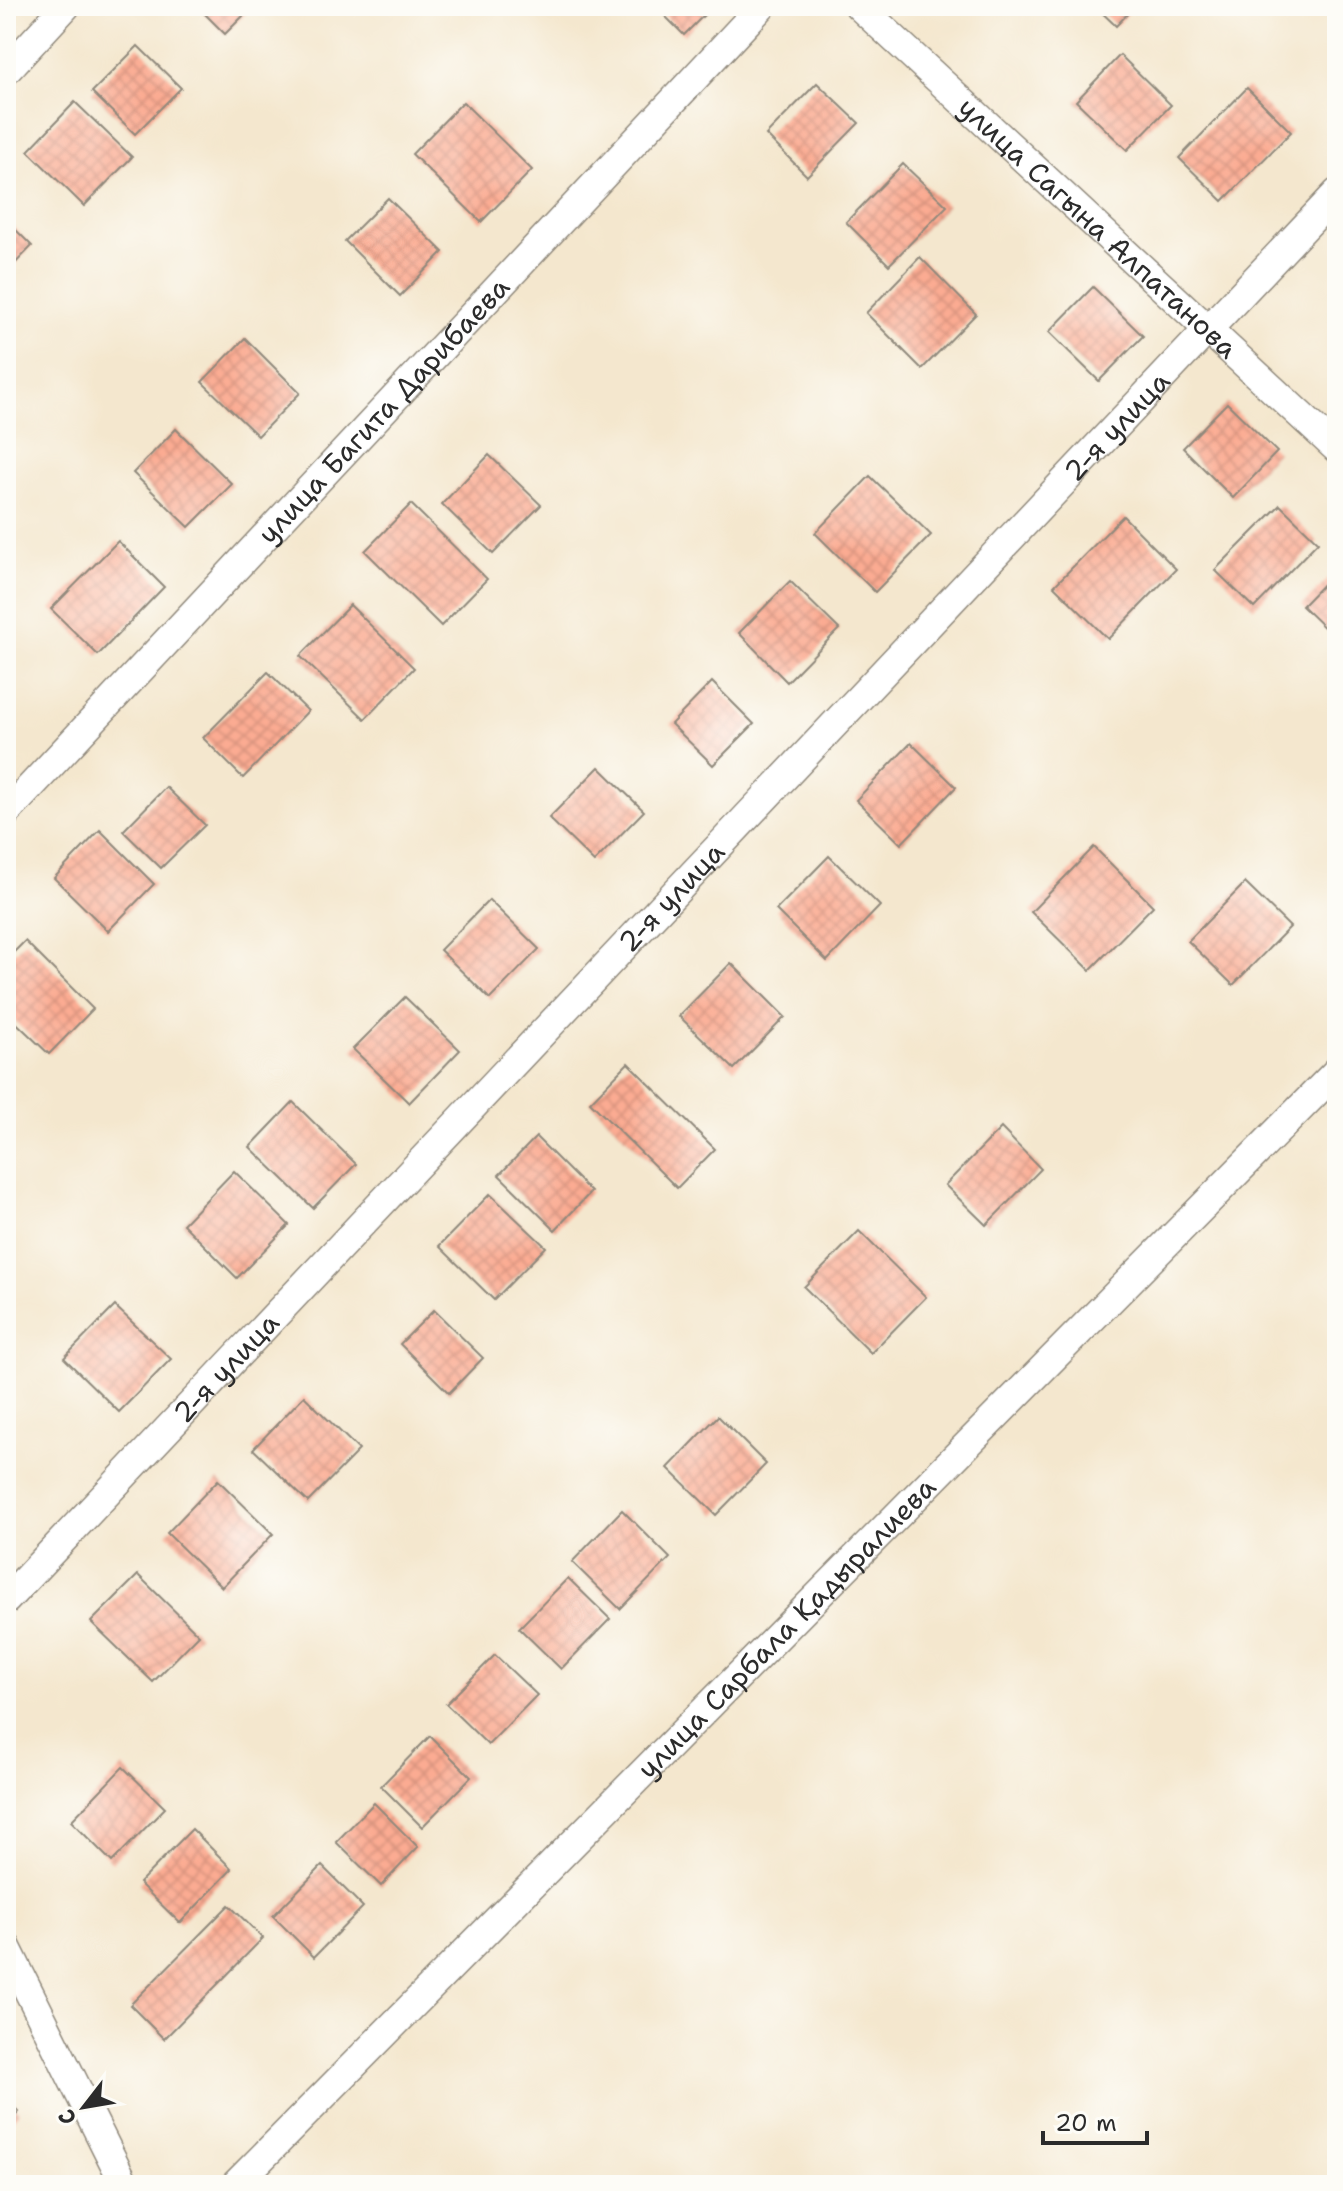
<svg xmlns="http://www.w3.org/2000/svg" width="1343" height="2191" font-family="'Shantell Sans',sans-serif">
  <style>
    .building { fill: url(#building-cross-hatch) }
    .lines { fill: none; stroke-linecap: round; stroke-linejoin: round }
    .minor-casing { stroke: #90897c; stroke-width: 31 }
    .minor { stroke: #fff; stroke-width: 28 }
    .labels { text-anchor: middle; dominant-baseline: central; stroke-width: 8; stroke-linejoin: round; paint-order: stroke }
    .street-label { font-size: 28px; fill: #2b2b2b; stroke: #fdfcf7 }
  </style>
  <defs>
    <pattern id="building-cross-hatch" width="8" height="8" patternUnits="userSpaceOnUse" patternTransform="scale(2)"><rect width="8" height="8" fill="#fbab92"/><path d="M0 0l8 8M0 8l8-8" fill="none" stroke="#d7937e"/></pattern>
  </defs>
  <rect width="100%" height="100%" fill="#fdfcf7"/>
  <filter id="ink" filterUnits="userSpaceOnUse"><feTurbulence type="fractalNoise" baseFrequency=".0125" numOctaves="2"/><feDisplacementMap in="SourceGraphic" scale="16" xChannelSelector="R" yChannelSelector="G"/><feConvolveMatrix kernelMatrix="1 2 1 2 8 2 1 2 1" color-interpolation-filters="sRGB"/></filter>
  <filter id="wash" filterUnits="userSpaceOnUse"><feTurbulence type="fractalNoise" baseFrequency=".006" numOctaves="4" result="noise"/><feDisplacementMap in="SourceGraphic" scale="32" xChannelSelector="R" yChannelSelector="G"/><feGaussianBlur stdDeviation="1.8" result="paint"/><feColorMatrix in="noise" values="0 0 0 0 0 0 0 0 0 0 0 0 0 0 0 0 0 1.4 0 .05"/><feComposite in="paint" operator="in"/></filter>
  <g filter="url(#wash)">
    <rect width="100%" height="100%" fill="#f4e7ce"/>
    <g id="blocks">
      <!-- building -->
      <g class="building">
        <path d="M197,6h56l-28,28z"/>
        <path d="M655,6h58l-29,29z"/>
        <path d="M1095,6h40l-19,20z"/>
        <path d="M138,46l43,42 -46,46 -43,-42z"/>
        <path d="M1120,55l51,50 -44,45 -51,-49z"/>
        <path d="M817,83l42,40 -52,53 -41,-41z"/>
        <path d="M1247,88l44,44 -68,69 -44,-43z"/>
        <path d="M75,102l57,55 -48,49 -56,-55z"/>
        <path d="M463,102l69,68 -51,52 -69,-68z"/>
        <path d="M903,164l44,42 -58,59 -43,-43z"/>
        <path d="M388,198l55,54 -43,44 -55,-55z"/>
        <path d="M6,220l26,26 -26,27z"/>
        <path d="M920,257l56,57 -54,55 -56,-56z"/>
        <path d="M1093,287l50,49 -44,45 -50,-49z"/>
        <path d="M245,338l55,55 -42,43 -56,-54z"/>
        <path d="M1227,403l50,49 -44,46 -50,-50z"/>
        <path d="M176,429l56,55 -43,43 -56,-54z"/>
        <path d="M489,455l52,50 -48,49 -51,-50z"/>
        <path d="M870,476l61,59 -56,57 -60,-59z"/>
        <path d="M411,504l76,75 -46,47 -76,-75z"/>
        <path d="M1280,505l38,37 -64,66 -39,-38z"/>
        <path d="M1123,516l53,53 -68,70 -54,-53z"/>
        <path d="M118,541l46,46 -66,68 -47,-46z"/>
        <path d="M1337,570v70l-35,-34z"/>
        <path d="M790,581l49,48 -52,53 -48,-49z"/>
        <path d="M350,605l64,63 -49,51 -65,-63z"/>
        <path d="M268,672l40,39 -65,67 -40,-40z"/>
        <path d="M712,682l42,42 -41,41 -42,-41z"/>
        <path d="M911,743l45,44 -55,57 -45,-44z"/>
        <path d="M599,767l45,44 -50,51 -45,-44z"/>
        <path d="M166,787l39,38 -44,43 -38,-37z"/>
        <path d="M100,830l54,54 -46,47 -54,-53z"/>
        <path d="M1094,847l59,59 -63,64 -59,-58z"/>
        <path d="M829,856l51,50 -53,55 -51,-51z"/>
        <path d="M1245,883l45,44 -57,58 -45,-44z"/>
        <path d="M489,900l50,49 -49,50 -50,-49z"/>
        <path d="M25,941l68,68 -44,45 -43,-41v-53z"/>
        <path d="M731,963l54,54 -51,52 -55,-53z"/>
        <path d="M405,997l55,53 -51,53 -56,-54z"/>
        <path d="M628,1063l87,86 -38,39 -87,-86z"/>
        <path d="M293,1102l63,62 -43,44 -63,-61z"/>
        <path d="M1001,1128l40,41 -55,56 -41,-40z"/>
        <path d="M536,1137l55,55 -36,38 -56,-55z"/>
        <path d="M234,1171l55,54 -52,53 -54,-54z"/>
        <path d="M490,1194l56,53 -52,53 -55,-54z"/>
        <path d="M859,1231l67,66 -55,56 -67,-66z"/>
        <path d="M115,1306l56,53 -52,53 -55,-54z"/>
        <path d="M434,1310l49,48 -34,35 -49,-49z"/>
        <path d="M304,1396l55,54 -51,52 -55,-53z"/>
        <path d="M718,1416l48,48 -50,51 -48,-47z"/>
        <path d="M218,1480l55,54 -51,53 -55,-54z"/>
        <path d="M622,1510l48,48 -50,51 -48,-47z"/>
        <path d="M138,1575l61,60 -46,47 -62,-60z"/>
        <path d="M568,1578l42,41 -49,50 -42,-41z"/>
        <path d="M495,1655l42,40 -49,50 -42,-41z"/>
        <path d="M430,1736l41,41 -49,50 -41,-41z"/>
        <path d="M123,1767l42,41 -53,54 -41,-41z"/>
        <path d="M374,1803l44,44 -37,39 -45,-44z"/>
        <path d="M192,1829l40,40 -52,54 -41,-40z"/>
        <path d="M322,1866l41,41 -49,50 -41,-41z"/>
        <path d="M229,1905l34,33 -99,101 -34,-34z"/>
        <path d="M6,2099l13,13 -13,14z"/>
      </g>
    </g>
  </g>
  <g filter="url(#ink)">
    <use href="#blocks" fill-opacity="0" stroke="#90897c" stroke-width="2"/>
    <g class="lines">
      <defs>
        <g id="minor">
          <path id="s1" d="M859,6l478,443"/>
          <path d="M6,71l60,-65"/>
          <path id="s2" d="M6,813l756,-807"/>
          <path id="s3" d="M6,1600l1331,-1407"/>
          <path d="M6,1946l119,239"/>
          <path id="s4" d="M235,2185l1102,-1114"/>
        </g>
      </defs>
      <!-- minor casing -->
      <use href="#minor" class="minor-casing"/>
      <!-- minor -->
      <use href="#minor" class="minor"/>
    </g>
  </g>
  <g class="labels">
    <!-- street labels -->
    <g class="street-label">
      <text stroke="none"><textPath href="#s1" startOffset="326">улица Сагына Алпатанова</textPath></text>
      <text stroke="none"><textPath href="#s2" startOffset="552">улица Багита Дарибаева</textPath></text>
      <text stroke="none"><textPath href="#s3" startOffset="1616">2-я улица</textPath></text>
      <text stroke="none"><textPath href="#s3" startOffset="968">2-я улица</textPath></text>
      <text stroke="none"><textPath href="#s3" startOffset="320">2-я улица</textPath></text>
      <text stroke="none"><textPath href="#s4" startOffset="784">улица Сарбала Қадыралиева</textPath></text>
    </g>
  </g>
  <!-- margin -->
  <rect width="1343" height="2191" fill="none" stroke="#fdfcf7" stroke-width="32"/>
  <!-- north arrow -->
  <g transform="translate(84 2107) rotate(239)" stroke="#fdfcf7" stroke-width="6" paint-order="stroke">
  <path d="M0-6L14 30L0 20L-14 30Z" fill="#2b2b2b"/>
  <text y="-12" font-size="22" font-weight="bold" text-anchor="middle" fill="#2b2b2b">С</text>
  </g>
  <!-- scale -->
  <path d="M1043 2131v12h104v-12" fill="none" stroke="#2b2b2b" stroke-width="4"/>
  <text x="1055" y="2131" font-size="24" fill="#2b2b2b" stroke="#fdfcf7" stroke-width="6" paint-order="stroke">20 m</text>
</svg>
